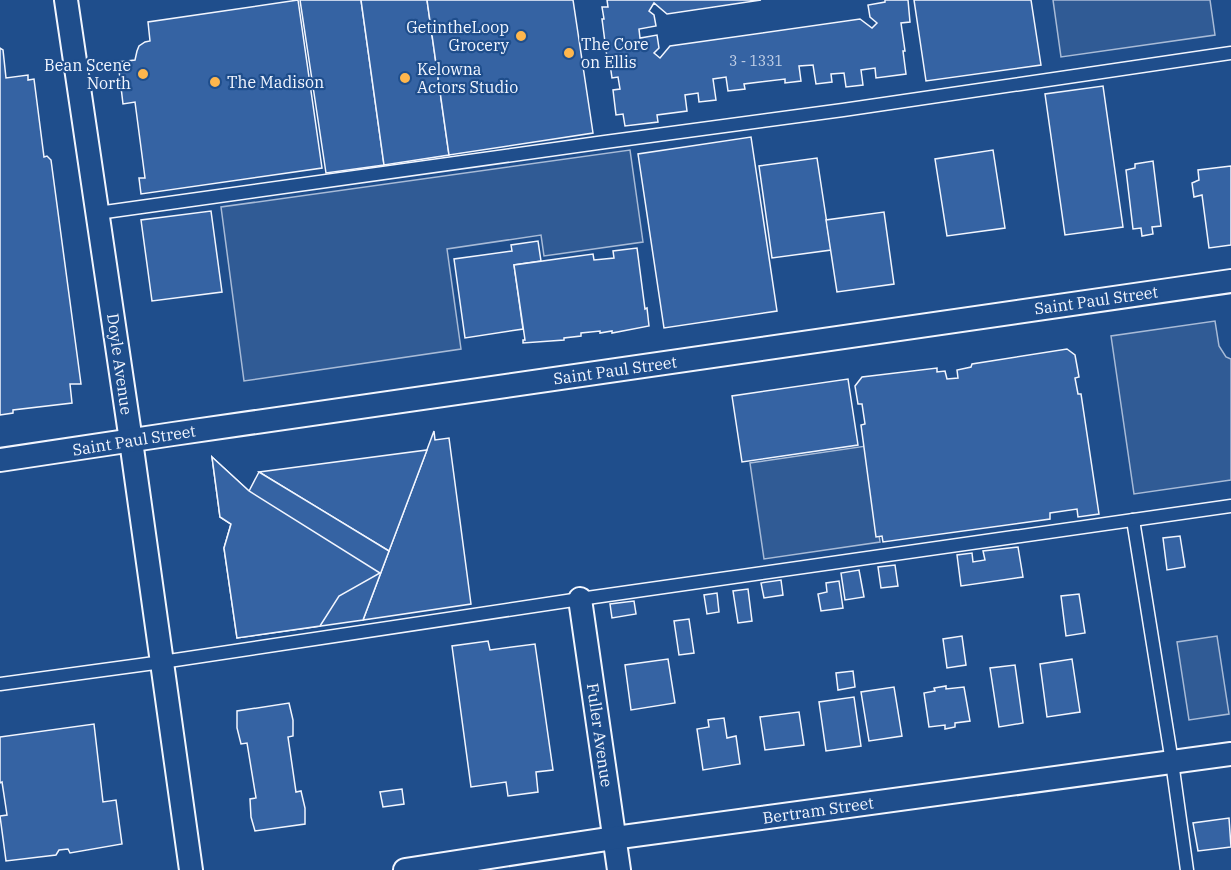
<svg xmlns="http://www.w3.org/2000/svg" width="1231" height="870" font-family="'IBM Plex Serif',serif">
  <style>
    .parking { fill: #305b95; stroke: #a8bbd7; stroke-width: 1.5 }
    .building { fill: #3563a3; stroke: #f2f6ff; stroke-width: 1.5 }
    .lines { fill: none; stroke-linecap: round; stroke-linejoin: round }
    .service-casing { stroke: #f2f6ff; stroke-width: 15 }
    .minor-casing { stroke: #f2f6ff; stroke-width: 26 }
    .service { stroke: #1f4e8c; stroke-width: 12 }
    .minor { stroke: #1f4e8c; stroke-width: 22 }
    .poi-dot { fill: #ffb74d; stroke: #1f4e8c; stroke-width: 2 }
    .labels { text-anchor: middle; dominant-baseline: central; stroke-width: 4.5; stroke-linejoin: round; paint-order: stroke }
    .number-label { font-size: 14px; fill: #c3d1e8 }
    .poi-label { font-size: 16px; fill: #f2f6ff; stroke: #1f4e8c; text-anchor: start }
    .street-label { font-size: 16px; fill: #f2f6ff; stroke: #1f4e8c }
  </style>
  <rect width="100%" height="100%" fill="#1f4e8c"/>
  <!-- parking -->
  <g class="parking">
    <path d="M1053,0h157l5,35 -154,22z"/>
    <path d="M630,150l13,92 -99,14 -3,-21 -94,14 14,100 -217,32 -23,-174z"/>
    <path d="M1215,321l4,25 7,11 5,2v121l-97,14 -23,-158z"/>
    <path d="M866,446l14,96 -116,17 -14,-96z"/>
    <path d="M1217,636l12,78 -40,6 -12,-78z"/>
  </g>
  <!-- building -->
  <g class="building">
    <path d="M298,0l24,168 -181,26 -2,-16h6l-10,-76 -12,2 -5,-42 17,-2 2,-9 2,-5 6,-4 5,-1 -2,-19z"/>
    <path d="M300,0h61l23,165 -58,8z"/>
    <path d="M361,0h66l22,155 -65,10z"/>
    <path d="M427,0h146l20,133 -144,22z"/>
    <path d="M607,0h154l-94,14 -13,-11 -5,8 5,4 2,11 -17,3 1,9 17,-3 2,13 -5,5 6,5 10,-12 190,-27 12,9 5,-5 -7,-6 -2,-12 17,-3v-2h23l2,22 -9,1 4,28h-2l3,23 -30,4 -1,-10 -14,2 2,15 -17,2 -2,-14 -13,1 1,8 -16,2 -3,-19 -14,1 2,15 -16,2v-4l-41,5 1,5 -17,2 -2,-14 -13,2 3,21 -17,2 -1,-9 -13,2 2,16 -30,4 1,7 -33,4 -2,-12 -7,1 -3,-25 7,-1 -2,-12 -6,1 -2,-14 -2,1 -6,-46h2l-2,-12h6z"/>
    <path d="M914,0h117l10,65 -115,16z"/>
    <path d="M0,48l3,2 3,28 22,-3v5l6,-1 10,78 3,-1 4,4 30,224h-11l2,19 -59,7v3l-13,2z"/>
    <path d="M1103,86l20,141 -58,8 -20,-141z"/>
    <path d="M751,137l26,174 -113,17 -26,-174z"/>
    <path d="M993,150l12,78 -58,8 -12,-77z"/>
    <path d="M817,158l14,92 -59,8 -13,-92z"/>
    <path d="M1153,161l8,65 -9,1 1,7 -11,2 -1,-8 -8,1 -7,-59 9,-2v-4z"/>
    <path d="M1231,166v79l-22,3 -7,-53 -8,2 -2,-14 7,-3 -1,-10z"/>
    <path d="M211,211l11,81 -70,9 -11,-81z"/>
    <path d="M884,212l10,72 -57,8 -11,-72z"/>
    <path d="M538,241l3,20 -27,4 9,64 -58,9 -11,-79 58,-8 -1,-6z"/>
    <path d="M637,248l8,61 2,-1 2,18 -37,7v-2l-12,2v-2l-19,2v3l-17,2v2l-41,3v-3h2l-11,-75 79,-11 1,6 20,-2 -1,-7z"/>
    <path d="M1067,349l8,6 4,22 -4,1 3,16h3l18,120 -21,3 -1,-8 -27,4v6l-167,23 -1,-6 -6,1 -15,-112 4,-1 -3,-20h-4l-3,-18 7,-9 75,-9v4l8,-1 2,8 11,-1 -1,-8 14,-3 1,-3z"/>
    <path d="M848,379l10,66 -116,17 -10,-66z"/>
    <path d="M434,431l1,9 14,-2 22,166 -108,16z"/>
    <path d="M427,450l-38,101 -130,-79z"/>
    <path d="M212,457l37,34 10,-19 130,79 -26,69 -126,18 -13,-90 7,-24 -11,-7z"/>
    <path d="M212,457l37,34 131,82 -41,23 -19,30 -83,12 -13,-90 7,-24 -11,-7z"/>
    <path d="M1180,536l5,31 -18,3 -4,-32z"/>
    <path d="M1018,547l5,30 -62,9 -4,-31 15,-2 1,9 12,-2 -2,-9z"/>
    <path d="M895,565l3,21 -17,2 -3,-21z"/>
    <path d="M859,570l5,27 -19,3 -4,-27z"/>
    <path d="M781,580l2,15 -19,3 -3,-15z"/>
    <path d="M839,581l4,27 -22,3 -3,-17 9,-2 -1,-9z"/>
    <path d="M748,589l4,32 -14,2 -5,-32z"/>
    <path d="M717,593l2,19 -12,2 -3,-19z"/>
    <path d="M1079,594l6,39 -19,3 -5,-40z"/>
    <path d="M634,601l2,13 -24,4 -2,-14z"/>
    <path d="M689,619l5,34 -15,2 -5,-34z"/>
    <path d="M962,636l4,29 -19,3 -4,-29z"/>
    <path d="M488,641l2,9 45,-6 18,126 -17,2 2,20 -30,4 -2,-14 -35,5 -19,-141z"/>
    <path d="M668,659l7,44 -44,7 -6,-45z"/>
    <path d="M1072,659l8,53 -33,5 -7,-53z"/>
    <path d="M1015,665l8,58 -24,4 -9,-59z"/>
    <path d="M853,671l2,16 -17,3 -2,-17z"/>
    <path d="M946,686v3l18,-2 6,34 -15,2v4l-10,2v-4l-16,2 -5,-34 11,-2 -1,-3z"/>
    <path d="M894,687l8,49 -33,5 -8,-49z"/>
    <path d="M854,697l7,49 -35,5 -7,-49z"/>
    <path d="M289,703l4,17v16l-5,1 8,55 5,-1 4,17v16l-50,7 -4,-14 -1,-18 6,-1 -9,-55 -6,1 -4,-16v-17z"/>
    <path d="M799,712l5,33 -39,5 -5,-33z"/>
    <path d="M724,718l3,20 9,-2 4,28 -37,6 -6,-41 12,-2 -1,-7z"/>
    <path d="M94,724l9,78 13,-2 6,44 -52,9 -2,-4 -9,1 -3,5 -50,6 -6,-45 7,-1 -5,-33 -2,1v-46z"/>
    <path d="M402,789l2,15 -21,3 -3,-15z"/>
    <path d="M1229,818l2,29 -33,4 -5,-28z"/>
  </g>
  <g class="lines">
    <defs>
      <g id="service">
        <path d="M98,213l507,-71 238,-32 388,-57"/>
        <path d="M1133,520l39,242 15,108"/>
        <path d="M0,684l162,-22 418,-63 651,-93"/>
      </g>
      <g id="minor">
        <path d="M66,0l65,441 60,429"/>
        <path d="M0,460l173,-26 1058,-153"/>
        <path d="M580,599l39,271"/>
        <path d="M405,870l209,-32 617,-84"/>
      </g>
    </defs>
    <!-- service casing -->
    <use href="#service" class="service-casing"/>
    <!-- minor casing -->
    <use href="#minor" class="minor-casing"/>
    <!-- service -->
    <use href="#service" class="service"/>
    <!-- minor -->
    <use href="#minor" class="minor"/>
  </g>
  <!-- markers -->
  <g class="poi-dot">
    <circle cx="521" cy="36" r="6"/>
    <circle cx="569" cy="53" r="6"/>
    <circle cx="143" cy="74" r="6"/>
    <circle cx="405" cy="78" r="6"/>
    <circle cx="215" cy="82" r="6"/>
  </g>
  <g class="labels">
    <!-- number labels -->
    <g class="number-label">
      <text x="756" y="61">3 - 1331</text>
    </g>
    <!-- poi labels -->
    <g class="poi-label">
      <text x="509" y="27" text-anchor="end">GetintheLoop<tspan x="509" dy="18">Grocery</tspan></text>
      <text x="581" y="44">The Core<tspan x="581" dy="18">on Ellis</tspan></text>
      <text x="131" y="65" text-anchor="end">Bean Scene<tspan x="131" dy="18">North</tspan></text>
      <text x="417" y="69">Kelowna<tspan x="417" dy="18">Actors Studio</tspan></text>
      <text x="227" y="82">The Madison</text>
    </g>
    <!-- street labels -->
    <g class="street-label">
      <text transform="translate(1096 300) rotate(-8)">Saint Paul Street</text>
      <text transform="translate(120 364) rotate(82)">Doyle Avenue</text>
      <text transform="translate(615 370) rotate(-8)">Saint Paul Street</text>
      <text transform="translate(134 440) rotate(-9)">Saint Paul Street</text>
      <text transform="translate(600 735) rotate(82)">Fuller Avenue</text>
      <text transform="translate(818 810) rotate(-8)">Bertram Street</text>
    </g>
  </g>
</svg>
